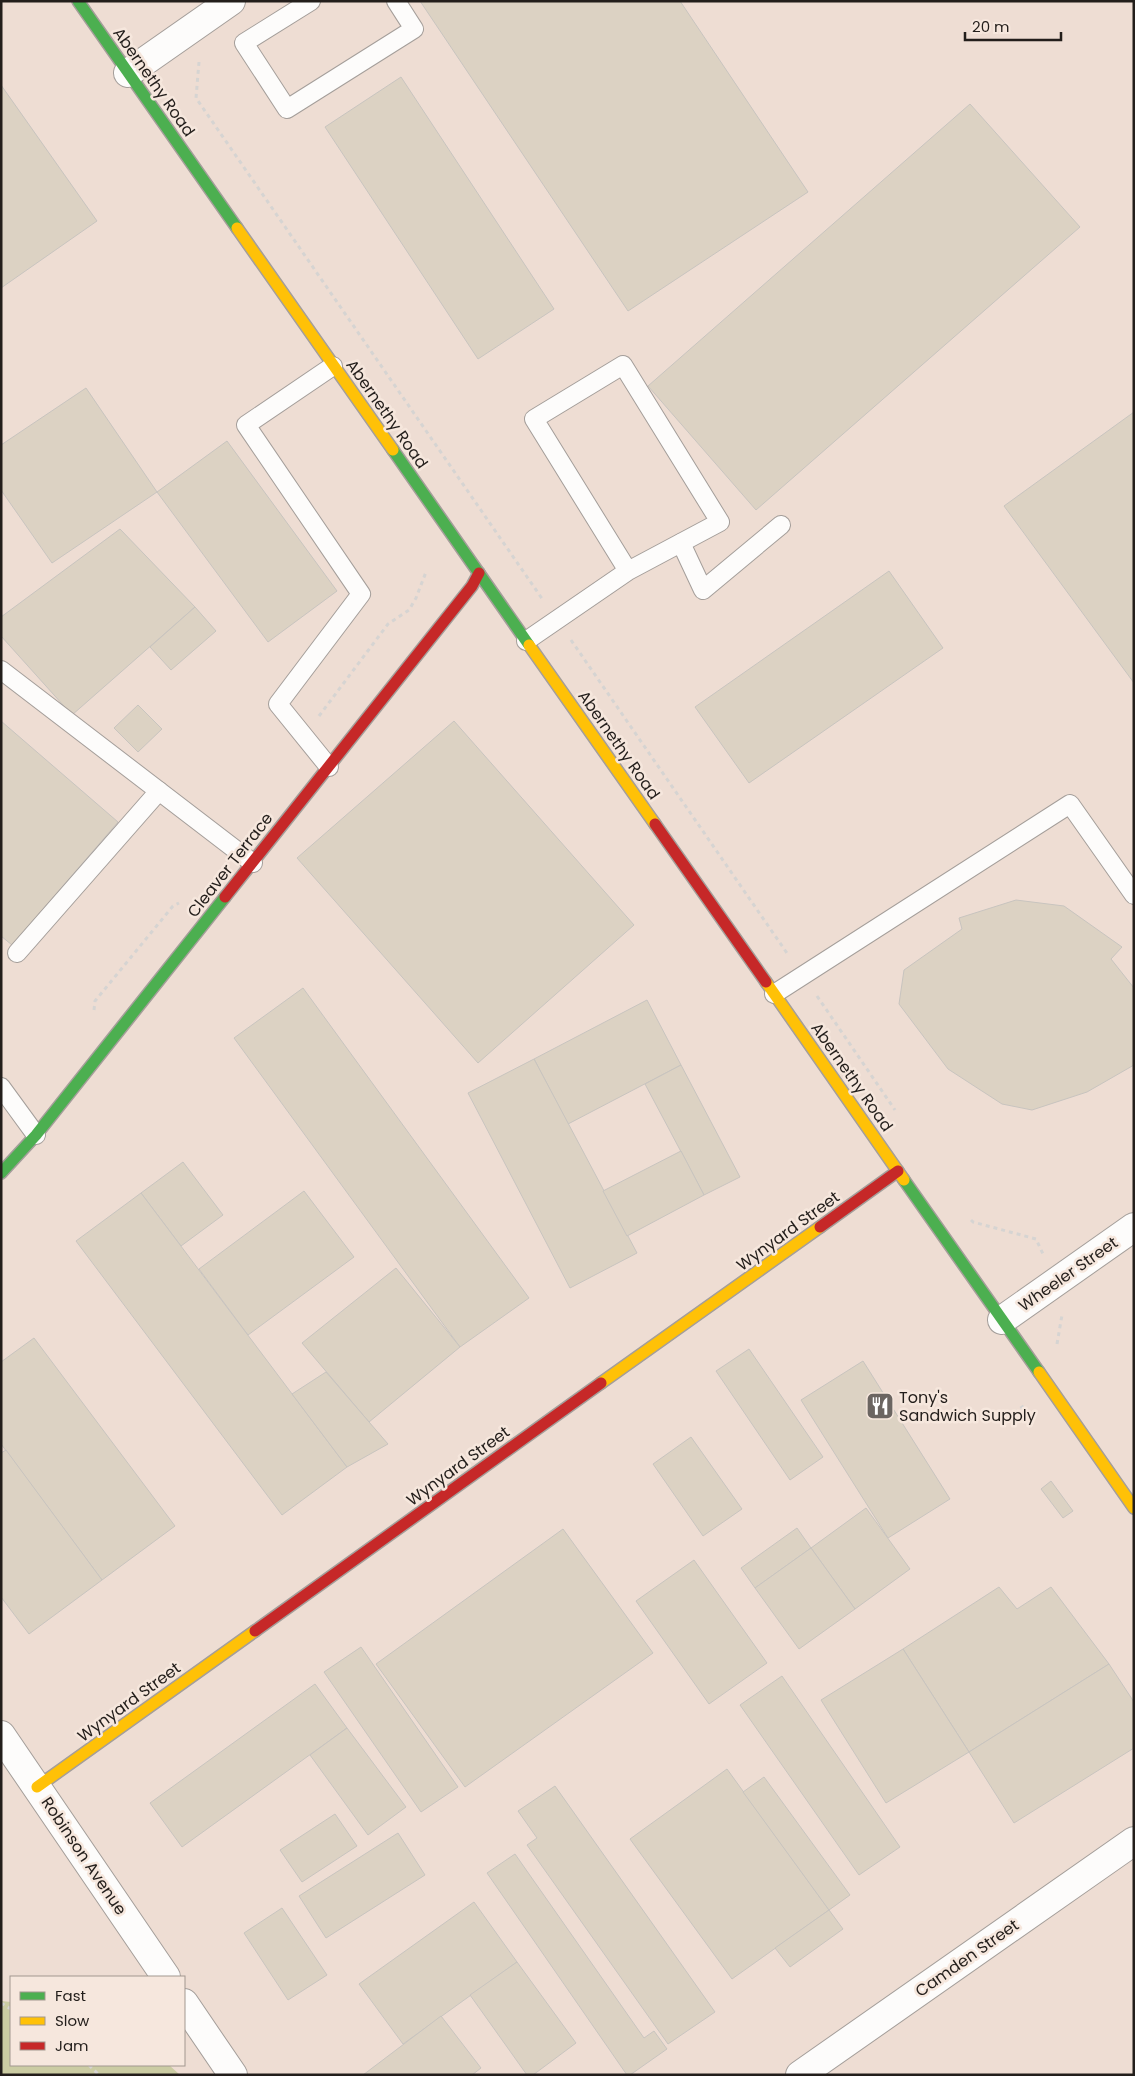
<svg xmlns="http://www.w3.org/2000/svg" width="1135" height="2076" font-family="Poppins,sans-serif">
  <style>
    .built { fill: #eeddd3; fill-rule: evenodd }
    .forest { fill: #cbcca3 }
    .building { fill: #dcd2c3; stroke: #c8c4bf }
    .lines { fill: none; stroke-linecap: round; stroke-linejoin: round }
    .lane-casing { stroke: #a49e9a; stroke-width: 20 }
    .street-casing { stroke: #a49e9a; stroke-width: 30 }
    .fast-casing { stroke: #a49e9a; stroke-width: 14 }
    .slow-casing { stroke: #a49e9a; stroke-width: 14 }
    .jam-casing { stroke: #a49e9a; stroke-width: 14 }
    .path { stroke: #d6d4d2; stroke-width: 3; stroke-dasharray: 4 4; stroke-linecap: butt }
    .lane { stroke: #fdfcfb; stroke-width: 18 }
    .street { stroke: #fdfcfb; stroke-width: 28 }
    .fast { stroke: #4caf50; stroke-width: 11 }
    .slow { stroke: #ffc107; stroke-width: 11 }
    .jam { stroke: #c62828; stroke-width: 11 }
    .labels { text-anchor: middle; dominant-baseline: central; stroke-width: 5; stroke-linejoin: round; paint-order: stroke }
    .street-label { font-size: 16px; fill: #231e1b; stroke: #f6e7dd }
    .poi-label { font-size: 16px; fill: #231e1b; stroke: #f6e7dd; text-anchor: start }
  </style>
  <rect width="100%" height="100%" fill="#f0e8e3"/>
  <!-- built -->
  <path class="built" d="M1,1h1133v2074h-1133zM11,1977h173v88h-173z"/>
  <!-- forest -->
  <path class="forest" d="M1,2001l10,1v63h158l11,10h-179z"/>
  <!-- building -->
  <g class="building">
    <path d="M420,1h260l128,191 -180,119z"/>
    <path d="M401,77l153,232 -76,50 -153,-232z"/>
    <path d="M1,85l96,136 -96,67z"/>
    <path d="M970,104l110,123 -324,283 -108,-124z"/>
    <path d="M86,388l71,104 -105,71 -51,-73v-45z"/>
    <path d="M1134,412v271l-130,-177z"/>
    <path d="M227,441l110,150 -69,51 -111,-150z"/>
    <path d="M120,529l75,78 -123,108 -71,-79v-19z"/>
    <path d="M889,571l54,77 -194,135 -54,-76z"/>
    <path d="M195,607l21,24 -45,39 -21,-23z"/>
    <path d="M138,705l24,24 -24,23 -24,-24z"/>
    <path d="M1,721l117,101 -106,123 -11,-9z"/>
    <path d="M454,721l180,204 -156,138 -181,-205z"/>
    <path d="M1016,900l48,6 58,41 -11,12 23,29v77l-47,27 -55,18 -30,-6 -54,-35 -49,-65 5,-34 58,-41 -3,-11z"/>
    <path d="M303,988l226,310 -69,49 -226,-309z"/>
    <path d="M647,1000l34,65 -113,59 -34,-65z"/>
    <path d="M534,1059l103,194 -67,35 -102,-195z"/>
    <path d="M681,1065l59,112 -36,18 -59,-111z"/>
    <path d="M681,1151l23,44 -77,41 -24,-45z"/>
    <path d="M183,1162l40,53 -42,31 -40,-53z"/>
    <path d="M304,1191l50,66 -106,78 -49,-66z"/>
    <path d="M141,1193l206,274 -65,48 -206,-274z"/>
    <path d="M396,1268l64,79 -91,75 -67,-79z"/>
    <path d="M34,1338l141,188 -73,54 -101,-136v-82z"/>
    <path d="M749,1349l74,108 -33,23 -74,-109z"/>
    <path d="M863,1361l87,138 -62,39 -87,-138z"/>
    <path d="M326,1372l62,72 -41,23 -55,-73z"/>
    <path d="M691,1437l51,72 -39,27 -50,-72z"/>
    <path d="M6,1450l96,130 -73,54 -28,-37v-144z"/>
    <path d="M1051,1481l22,30 -10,7 -22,-29z"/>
    <path d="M866,1508l44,61 -55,40 -44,-61z"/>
    <path d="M797,1528l14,20 -56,40 -14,-20z"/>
    <path d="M563,1529l90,124 -188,134 -89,-123z"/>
    <path d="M811,1548l44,61 -56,40 -44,-61z"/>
    <path d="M694,1560l73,103 -58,41 -73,-103z"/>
    <path d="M999,1587l18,22 34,-22 58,77 -140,88 -66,-103z"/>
    <path d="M361,1647l97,140 -37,25 -97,-140z"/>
    <path d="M903,1649l66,103 -83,51 -65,-103z"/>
    <path d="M1109,1664l25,38v46l-120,75 -45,-71z"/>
    <path d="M782,1676l118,171 -41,28 -119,-170z"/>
    <path d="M315,1684l32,44 -165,119 -32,-44z"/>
    <path d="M347,1728l59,79 -38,28 -58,-80z"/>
    <path d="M727,1769l102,141 -97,69 -102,-140z"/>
    <path d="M764,1777l86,118 -21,15 -86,-118z"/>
    <path d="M555,1786l160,226 -47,32 -141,-199 10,-7 -19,-27z"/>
    <path d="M335,1814l22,32 -55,36 -22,-32z"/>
    <path d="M398,1833l27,42 -99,63 -27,-42z"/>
    <path d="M515,1854l129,184 10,-7 13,18 -37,26h-3l-140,-202z"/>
    <path d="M474,1902l43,60 -114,82 -44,-60z"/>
    <path d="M282,1908l45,67 -39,25 -44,-67z"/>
    <path d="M829,1910l14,19 -53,38 -15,-19z"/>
    <path d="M517,1962l59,81 -43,32h-6l-57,-80z"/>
    <path d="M441,2016l40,52 -9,7h-109z"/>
  </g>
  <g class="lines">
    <defs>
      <g id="lane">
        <path d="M311,1l-67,42 43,66 127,-80 -18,-28"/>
        <path d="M681,543l22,47 78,-65"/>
        <path d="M526,641l102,-70 92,-49 -97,-157 -89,54 94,152"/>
        <path d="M1,670l252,193"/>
        <path d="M329,767l-51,-63 83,-110 -115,-169 87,-59"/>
        <path d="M17,953l142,-162"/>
        <path d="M774,994l296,-190 64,91"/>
        <path d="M1,1087l35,48"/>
      </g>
      <g id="street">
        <path d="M128,73l103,-72"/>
        <path d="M1002,1320l132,-93"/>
        <path d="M1,1735l165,242"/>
        <path d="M184,2003l49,72"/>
        <path d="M800,2075l334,-234"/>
      </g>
      <g id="fast">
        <path d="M78,1l159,227"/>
        <path d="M393,450l136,195"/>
        <path d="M1,1173l35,-38 189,-238"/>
        <path d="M904,1180l135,192"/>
      </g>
      <g id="slow">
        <path d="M237,228l156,222"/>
        <path d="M529,645l126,179"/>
        <path d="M766,982l138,198"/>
        <path d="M1039,1372l95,136"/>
        <path d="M601,1383l219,-156"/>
        <path d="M37,1787l218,-156"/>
      </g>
      <g id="jam">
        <path d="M655,824l111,158"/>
        <path d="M225,897l247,-311 7,-13"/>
        <path d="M820,1227l78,-56"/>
        <path d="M255,1631l346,-248"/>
      </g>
    </defs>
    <!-- lane casing -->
    <use href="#lane" class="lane-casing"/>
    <!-- street casing -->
    <use href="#street" class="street-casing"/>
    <!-- fast casing -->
    <use href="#fast" class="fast-casing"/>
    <!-- slow casing -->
    <use href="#slow" class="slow-casing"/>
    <!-- jam casing -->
    <use href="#jam" class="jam-casing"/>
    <!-- path -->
    <g class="path">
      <path d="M199,62l-3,36 347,502"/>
      <path d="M571,640l218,316"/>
      <path d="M319,716l69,-92 21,-14 7,-12 10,-26"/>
      <path d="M817,996l78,114"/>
      <path d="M94,1010l1,-9 78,-95 6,-3"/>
      <path d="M971,1220l2,2 63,17 7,15"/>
      <path d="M1057,1344l5,-29"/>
      <path d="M1014,1413l11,-8"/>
      <path d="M1,2003l10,6"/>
      <path d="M89,2065l10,10"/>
    </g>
    <!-- lane -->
    <use href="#lane" class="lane"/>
    <!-- street -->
    <use href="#street" class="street"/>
    <!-- fast -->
    <use href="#fast" class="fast"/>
    <!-- slow -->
    <use href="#slow" class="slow"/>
    <!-- jam -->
    <use href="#jam" class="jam"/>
  </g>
  <!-- icons -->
  <defs>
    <symbol id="restaurant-square" viewBox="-11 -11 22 22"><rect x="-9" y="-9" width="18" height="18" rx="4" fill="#6b6561" stroke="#f6e7dd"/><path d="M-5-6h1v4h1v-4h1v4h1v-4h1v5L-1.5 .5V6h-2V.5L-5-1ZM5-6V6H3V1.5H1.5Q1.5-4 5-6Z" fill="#fff"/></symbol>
  </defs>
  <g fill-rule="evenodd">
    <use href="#restaurant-square" x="864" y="1390" width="32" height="32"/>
  </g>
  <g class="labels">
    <!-- street labels -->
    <g class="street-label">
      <text transform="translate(154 82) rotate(55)">Abernethy Road</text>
      <text transform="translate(387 414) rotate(55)">Abernethy Road</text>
      <text transform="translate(619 745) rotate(55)">Abernethy Road</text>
      <text transform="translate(230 865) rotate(-52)">Cleaver Terrace</text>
      <text transform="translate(852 1077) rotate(55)">Abernethy Road</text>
      <text transform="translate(788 1231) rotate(-36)">Wynyard Street</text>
      <text transform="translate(1068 1274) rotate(-35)">Wheeler Street</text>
      <text transform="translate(458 1466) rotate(-36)">Wynyard Street</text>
      <text transform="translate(129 1702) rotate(-36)">Wynyard Street</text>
      <text transform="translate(84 1856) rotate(56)">Robinson Avenue</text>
      <text transform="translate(967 1958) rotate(-35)">Camden Street</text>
    </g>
    <!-- poi labels -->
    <g class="poi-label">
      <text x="899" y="1397">Tony's<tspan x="899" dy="18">Sandwich Supply</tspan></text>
    </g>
  </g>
  <!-- border -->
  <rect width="1135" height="2076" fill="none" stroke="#231e1b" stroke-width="5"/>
  <!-- legend -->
  <rect x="10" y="1976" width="175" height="90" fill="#f6e7dd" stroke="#a2978f"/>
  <rect x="20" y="1992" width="25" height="8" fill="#4caf50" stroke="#a2978f"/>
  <text x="55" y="2001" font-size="15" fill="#231e1b">Fast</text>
  <rect x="20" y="2017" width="25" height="8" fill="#ffc107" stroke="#a2978f"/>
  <text x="55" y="2026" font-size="15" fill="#231e1b">Slow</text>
  <rect x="20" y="2042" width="25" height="8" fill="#c62828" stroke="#a2978f"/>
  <text x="55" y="2051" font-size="15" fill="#231e1b">Jam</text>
  <!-- scale -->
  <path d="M965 32v8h96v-8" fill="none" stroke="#231e1b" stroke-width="2.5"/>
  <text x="972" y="32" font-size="15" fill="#231e1b" stroke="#f6e7dd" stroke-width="4" paint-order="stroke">20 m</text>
</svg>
